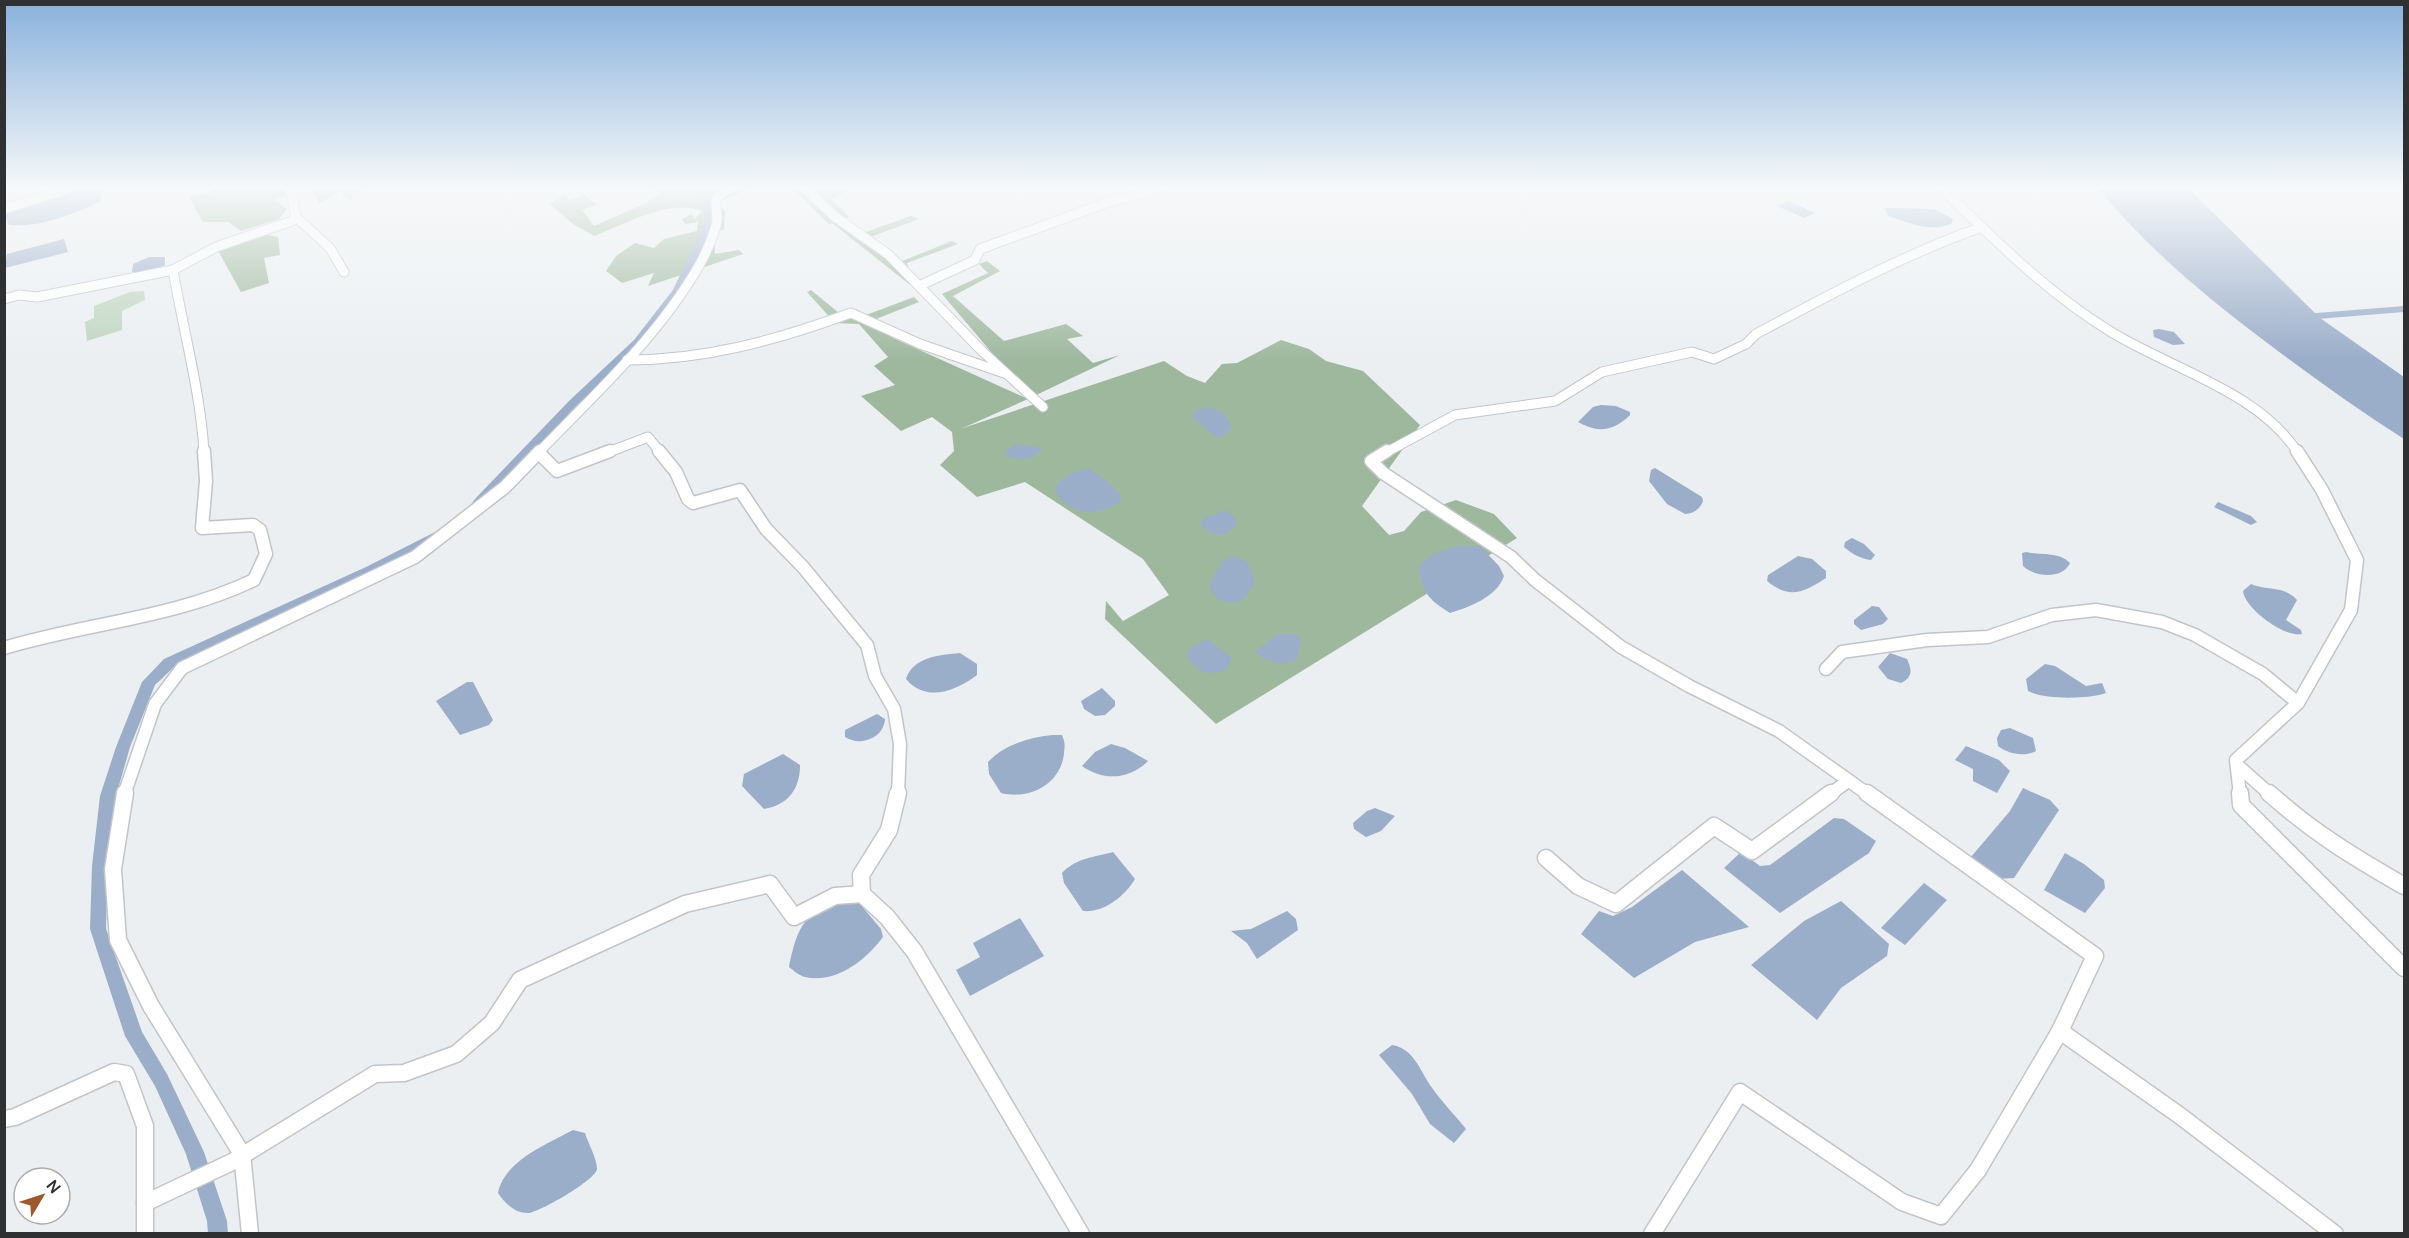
<svg xmlns="http://www.w3.org/2000/svg" width="2409" height="1238" font-family="Manrope,sans-serif">
  <style>
    .green { fill: #bfd5bf }
    .forest { fill: #9eb89e }
    .water { fill: #9aadc9 }
    .lines { fill: none; stroke-linecap: round; stroke-linejoin: round }
    .canal { fill: #9aadc9; fill-rule: evenodd }
    .street-far2-casing { stroke: #c2c5c8; stroke-width: 11 }
    .street-far1-casing { stroke: #c2c5c8; stroke-width: 15 }
    .street-casing { stroke: #c2c5c8; stroke-width: 19 }
    .street-far2 { stroke: #fff; stroke-width: 9 }
    .street-far1 { stroke: #fff; stroke-width: 12 }
    .street { stroke: #fff; stroke-width: 16 }
  </style>
  <rect width="100%" height="100%" fill="#eceff2"/>
  <!-- green -->
  <path class="green" d="M144,291l1,9 -23,11v19l-35,11 -2,-19 9,-4v-12l36,-14z"/>
  <!-- forest -->
  <g class="forest">
    <path d="M211,188h81l1,7 -20,4 14,10 -8,10 -38,12 -13,-9h-25l-14,-26 23,-4z"/>
    <path d="M312,188h58l-17,5 -2,8 -11,-9 -21,11z"/>
    <path d="M649,188h103l-36,15 9,8 -1,18 -10,4 1,21 24,-4 4,4 -95,32 6,-13 -32,10 -16,-12 10,-15 19,-13 19,5 10,-9 33,-8 1,-9 -13,2 -3,-5 10,-5 2,5 8,-8c-32,-13 -77,13 -108,25l-21,-12 -23,-20 16,-10 3,6 16,-5 12,10 -15,5 12,16 50,-22 17,-10z"/>
    <path d="M842,188l4,4 -15,7 18,18 -4,1 18,15 48,-17 8,3 -46,17 24,27 55,-22 6,3 -51,19 5,16 -3,5 -77,-61 -3,1 -36,-35z"/>
    <path d="M264,234l14,3 2,18 -16,3 5,25 -28,9 -25,-45z"/>
    <path d="M987,261l13,10 -47,25 51,45 62,-17 17,12 -16,3 26,24 27,-8 -90,43 -88,-104 46,-21 -9,-9z"/>
    <path d="M811,290l28,23 17,-4 10,6 48,-18 5,5 -48,19 22,17 135,61 -65,29 201,-67 23,15 18,7 17,-19 15,-1 44,-23 28,9 17,12 37,10 57,54 -58,81 27,29 15,-4 17,-19 35,-12 38,14 23,24 -301,186 -111,-105 1,-18 17,20 46,-26 -26,-36 -118,-77 -48,15 -37,-32 14,-14 -2,-19 -20,-15 -31,14 -40,-35 34,-11 -21,-19 14,-9 -29,-33 -24,-1 -28,-31z"/>
  </g>
  <!-- water -->
  <g class="water">
    <path d="M82,188h15l4,5v8c-27,13 -62,27 -92,24l-4,-10 8,-6z"/>
    <path d="M2098,188h90l132,130 84,59v62c-47,-30 -93,-63 -138,-97 -61,-46 -119,-94 -168,-154z"/>
    <path d="M1789,201l26,12 -11,5 -27,-12z"/>
    <path d="M1885,208l49,1 19,10 -2,5c-23,9 -42,-2 -63,-8z"/>
    <path d="M64,239l4,13 -63,16 2,-14z"/>
    <path d="M149,257h16v8l-16,7h-17l1,-8z"/>
    <path d="M2159,329l15,3 11,12 -12,1 -19,-8 -1,-7z"/>
    <path d="M1601,405l15,1 14,6v3c-17,17 -33,18 -52,7l15,-15z"/>
    <path d="M1210,407l14,6 8,14 -10,10h-6l-25,-21 6,-6z"/>
    <path d="M1016,444l26,4c-9,13 -18,12 -33,9l-5,-5z"/>
    <path d="M1088,468c13,9 28,17 34,32 -20,17 -56,17 -67,-11l5,-8 10,-7z"/>
    <path d="M1655,468l47,29 1,4c-3,8 -10,13 -18,13l-18,-10 -18,-23 2,-11z"/>
    <path d="M2218,502l33,14 6,6 -6,3 -37,-18z"/>
    <path d="M1226,510l11,10 -1,6 -11,8 -11,1 -14,-10 4,-7z"/>
    <path d="M1852,538l12,6 11,11 -4,5c-10,-1 -19,-6 -27,-13l1,-5z"/>
    <path d="M1457,546h23l19,20 5,10c-7,21 -35,31 -54,37 -22,-14 -29,-21 -31,-47l14,-12z"/>
    <path d="M2026,552c13,3 35,0 44,11 -8,17 -35,14 -47,3l-1,-13z"/>
    <path d="M1233,556l15,7 7,19 -11,18c-18,5 -29,3 -34,-16l13,-24z"/>
    <path d="M1798,556l14,3 14,12v7c-22,14 -36,22 -59,3l1,-6z"/>
    <path d="M2251,584c15,7 33,1 46,16l-11,20 15,10 1,4c-17,4 -57,-25 -59,-43z"/>
    <path d="M1872,606l7,1 9,12 -5,5 -22,6 -7,-6v-4z"/>
    <path d="M1292,633l6,3 3,7 -5,17c-16,7 -27,3 -41,-8l21,-17z"/>
    <path d="M1208,639l24,19 -7,13c-19,4 -28,2 -38,-15l2,-8z"/>
    <path d="M960,653l17,11v11c-21,16 -51,28 -71,4 7,-22 33,-24 54,-26z"/>
    <path d="M1890,653l17,6c5,11 6,18 -6,24l-13,-4 -10,-12z"/>
    <path d="M2045,664l10,2 31,20 16,-3 4,10c-16,6 -62,7 -78,-2l-2,-12z"/>
    <path d="M467,682h6l20,38 -4,5 -29,10 -24,-34z"/>
    <path d="M1102,688l13,13v5l-10,9 -10,1 -11,-7 -3,-8z"/>
    <path d="M877,714l8,5c-1,19 -25,28 -40,18v-7z"/>
    <path d="M2010,728l23,10 3,13c-12,6 -28,3 -38,-5l-1,-8 4,-8z"/>
    <path d="M1052,735h10c3,7 3,11 2,18 -3,31 -34,47 -63,40l-12,-19 -1,-12c17,-18 40,-24 64,-27z"/>
    <path d="M1111,744l14,4 23,13c-19,19 -45,20 -66,5l13,-14z"/>
    <path d="M1966,746l33,14 11,11 -13,22 -24,-12v-12l-18,-9z"/>
    <path d="M783,754l17,11c0,24 -12,40 -36,44l-22,-23 2,-12z"/>
    <path d="M2023,788l27,12 9,10 -45,68 -19,1 -30,-15 45,-53z"/>
    <path d="M1375,808l20,8 -14,15 -15,6 -12,-8 -1,-6 14,-12z"/>
    <path d="M1834,818l10,1 32,22 -7,12 -89,60 -56,-45 17,-16 19,14 10,-1z"/>
    <path d="M1113,852l22,27c-10,17 -31,34 -52,32l-19,-28 -2,-10c14,-15 33,-16 51,-21z"/>
    <path d="M2065,853l19,11 20,16 1,8 -20,25 -41,-23z"/>
    <path d="M1682,870l67,57 -54,15 -61,36 -53,-44 18,-23 14,5 19,-9z"/>
    <path d="M1924,883l23,17 -42,45 -24,-17z"/>
    <path d="M855,898l26,31 2,8c-17,23 -47,47 -78,40 -5,-1 -11,-6 -16,-10 10,-48 18,-57 66,-69z"/>
    <path d="M1841,901l48,43 -2,12 -46,32 -24,32 -66,-55 53,-44z"/>
    <path d="M1287,911l9,8 2,11 -41,29 -10,-16 -16,-12 20,-2z"/>
    <path d="M1020,918l24,38 -74,40 -14,-26 24,-13 -7,-14z"/>
    <path d="M1392,1045c21,3 28,25 38,40 10,15 25,30 36,44l-12,14 -24,-19 -18,-30 -33,-39z"/>
    <path d="M573,1130l12,3c3,10 12,25 12,36 -1,11 -59,44 -69,44 -14,0 -23,-10 -30,-20 6,-32 49,-49 75,-63z"/>
  </g>
  <g class="lines">
    <!-- canal -->
    <g class="canal">
      <path d="M688,188c22,0 22,15 27,33l-32,70 -41,53 -65,61 -95,101h-8l-2,-3 2,-3 95,-99 65,-61 39,-50 32,-69 -5,-22z"/>
      <path d="M2404,306v6l-100,8 -5,-3 5,-3z"/>
      <path d="M439,530l4,1 2,3 -2,3 -67,36 -202,94 -19,18 -25,62 -14,49 -8,70 -2,63 36,103 25,42 37,78 23,69 1,13h-20l-1,-13 -21,-67 -31,-68 -30,-50 -35,-107 2,-63 8,-70 16,-49 26,-65 22,-23 202,-92z"/>
    </g>
    <defs>
      <g id="street-far2">
        <path d="M805,188l29,28 55,39 92,95 62,57"/>
        <path d="M1941,188c53,51 104,103 167,142 60,38 151,61 190,123"/>
        <path d="M4,209l66,-21"/>
        <path d="M296,217l34,31 14,24"/>
        <path d="M921,285l54,-25 5,-11 129,-47 52,-14"/>
        <path d="M4,299l15,-4 18,2 136,-27"/>
        <path d="M627,360c79,0 150,-20 224,-47l69,31 87,30"/>
        <path d="M204,453c-3,-59 -21,-124 -31,-183l43,-23 76,-26 4,-4 -6,-29"/>
        <path d="M538,453c57,-59 121,-117 162,-189 6,-11 12,-25 16,-38 5,-17 -10,-26 14,-38"/>
        <path d="M606,453l42,-16 13,16"/>
        <path d="M1385,453l70,-38 100,-14 47,-29 90,-20 22,7 32,-15 10,-10c73,-39 145,-78 223,-106"/>
      </g>
      <g id="street-far1">
        <path d="M659,451l17,21 12,27 5,4 47,-13 26,39 37,38 64,78 8,31 19,33 6,35 -2,51"/>
        <path d="M1387,451l-16,10 12,12 128,84 24,23 86,67 68,39 90,45 90,64"/>
        <path d="M539,453l18,18 53,-20"/>
        <path d="M4,648c83,-25 171,-30 250,-68l12,-26 -6,-24 -7,-5 -51,3 4,-47 -2,-30"/>
        <path d="M1826,669l16,-17 85,-12 61,-3 64,-22 44,-5 66,12 33,13 68,39 35,29"/>
        <path d="M2237,765l34,30"/>
        <path d="M124,795l31,-91 27,-36 233,-111 90,-70 35,-36"/>
        <path d="M1829,795l19,-14"/>
        <path d="M2240,795l-4,-35 62,-57 53,-93 6,-50 -35,-70 -25,-39"/>
      </g>
      <g id="street">
        <path d="M125,793l-12,76 5,71 33,66 91,148 8,80"/>
        <path d="M898,793l-9,37 -28,45 1,19 25,23 27,34 167,283"/>
        <path d="M1867,793l228,163 -35,75 119,84 156,119"/>
        <path d="M2240,793l1,12 163,163"/>
        <path d="M2269,793c45,40 83,63 135,93"/>
        <path d="M1546,858l32,28 38,18 98,-78 38,25 79,-58"/>
        <path d="M4,1119l11,-2 99,-45 12,2 19,52v108"/>
        <path d="M145,1203l87,-41 143,-88 29,-1 52,-19 36,-31 28,-43 165,-76 85,-20 24,33 41,-21 27,-2"/>
        <path d="M1652,1234l88,-142 162,110 39,14 37,-46 82,-139"/>
      </g>
    </defs>
    <!-- street-far2 casing -->
    <use href="#street-far2" class="street-far2-casing"/>
    <!-- street-far1 casing -->
    <use href="#street-far1" class="street-far1-casing"/>
    <!-- street casing -->
    <use href="#street" class="street-casing"/>
    <!-- street-far2 -->
    <use href="#street-far2" class="street-far2"/>
    <!-- street-far1 -->
    <use href="#street-far1" class="street-far1"/>
    <!-- street -->
    <use href="#street" class="street"/>
  </g>
  <!-- sky -->
  <linearGradient id="sky" x2="0" y2="1"><stop stop-color="#89b1dc"/><stop offset="0.52" stop-color="#f6f8f9"/><stop offset="1" stop-color="#f6f8f9" stop-opacity="0"/></linearGradient>
  <rect width="2409" height="361" fill="url(#sky)"/>
  <!-- border -->
  <rect width="2409" height="1238" fill="none" stroke="#2e3031" stroke-width="12"/>
  <!-- north arrow -->
  <g transform="translate(42 1196) rotate(51)"><circle r="28" fill="#ffffff" stroke="#abacad" stroke-width="1.5"/>
  <path d="M0-4.5L10 22L0 15L-10 22Z" fill="#9d582c"/>
  <text y="-9" font-size="16" font-weight="bold" text-anchor="middle" fill="#2e3031">N</text>
  </g>
</svg>
